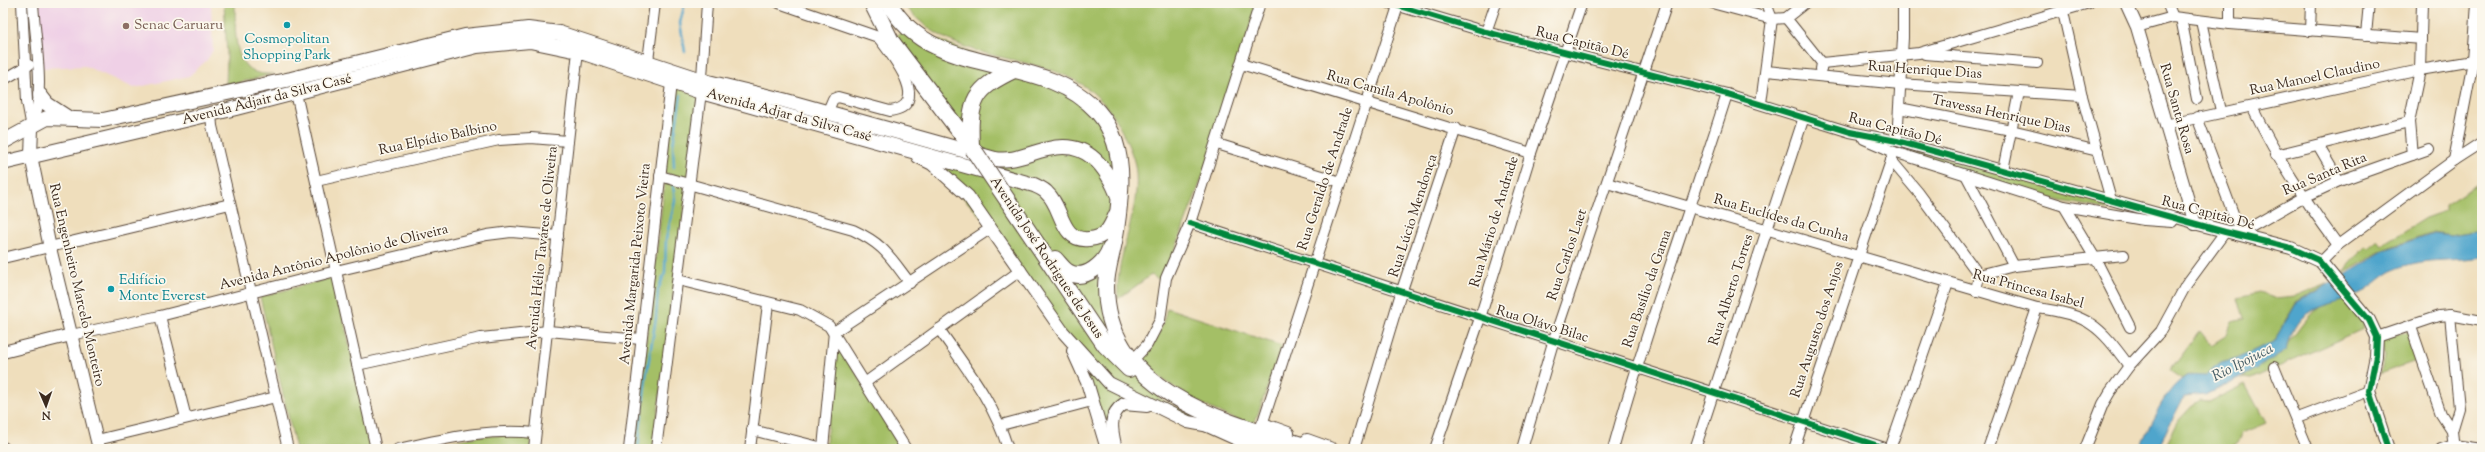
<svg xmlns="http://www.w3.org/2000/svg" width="2485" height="452" font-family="'Sorts Mill Goudy',serif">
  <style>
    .built { fill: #efd0e6 }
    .green { fill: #a4bf66; stroke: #707442 }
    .water { fill: #4fa5cc; stroke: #456875 }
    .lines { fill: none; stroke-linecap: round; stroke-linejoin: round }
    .stream { stroke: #4fa5cc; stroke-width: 2.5 }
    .minor-casing { stroke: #564536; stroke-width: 12 }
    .tertiary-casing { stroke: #564536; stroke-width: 14 }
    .secondary-casing { stroke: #564536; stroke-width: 16 }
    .primary-casing { stroke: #564536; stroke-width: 18 }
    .minor { stroke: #fff; stroke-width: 10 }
    .tertiary { stroke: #fff; stroke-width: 12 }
    .secondary { stroke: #fff; stroke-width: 14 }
    .primary { stroke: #fff; stroke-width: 16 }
    .primary-bridge-casing { stroke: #564536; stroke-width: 18; stroke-linecap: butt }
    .primary-bridge { stroke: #fff; stroke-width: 16 }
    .cycleway-casing { stroke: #fbf7ec; stroke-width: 8 }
    .cycleway { stroke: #00873e; stroke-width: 6 }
    .culture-dot { fill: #0f9aa8; stroke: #fbf7ec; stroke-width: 1.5 }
    .education-dot { fill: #8d6e63; stroke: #fbf7ec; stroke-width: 1.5 }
    .labels { text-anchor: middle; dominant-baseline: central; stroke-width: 3.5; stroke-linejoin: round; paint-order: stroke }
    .education-label { font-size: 14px; fill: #785e54; stroke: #fbf7ec; text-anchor: start }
    .culture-label { font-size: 14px; fill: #0d838f; stroke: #fbf7ec }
    .street-label { font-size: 14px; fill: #3b2a1e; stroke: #fbf7ec }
    .water-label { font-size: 15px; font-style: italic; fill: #435b64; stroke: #fbf7ec }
  </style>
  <rect width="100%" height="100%" fill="#fbf7ec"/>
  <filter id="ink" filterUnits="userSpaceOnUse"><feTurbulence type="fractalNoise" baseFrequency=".025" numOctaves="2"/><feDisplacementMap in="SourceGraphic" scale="8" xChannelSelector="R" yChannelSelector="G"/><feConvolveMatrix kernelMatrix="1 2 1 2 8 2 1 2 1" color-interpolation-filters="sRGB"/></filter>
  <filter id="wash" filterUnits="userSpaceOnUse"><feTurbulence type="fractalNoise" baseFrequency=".012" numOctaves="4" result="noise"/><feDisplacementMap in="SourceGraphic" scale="16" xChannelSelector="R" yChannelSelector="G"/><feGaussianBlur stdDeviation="0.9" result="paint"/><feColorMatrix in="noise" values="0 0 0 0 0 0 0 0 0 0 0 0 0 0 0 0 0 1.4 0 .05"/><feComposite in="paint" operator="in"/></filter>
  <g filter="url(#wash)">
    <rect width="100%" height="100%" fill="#efdebc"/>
    <!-- built -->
    <path class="built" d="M39,3h172l2,47 -6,10 -18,16 -55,12 -49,-22 -43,2z"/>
    <!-- green -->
    <g class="green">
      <path d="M224,3h11c1,21 -4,63 23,70 4,1 10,1 15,1l-47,12 1,-31z"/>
      <path d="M902,3h355l-42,140 -52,139 -12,-7 -33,24c-4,-45 25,-88 17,-134 -3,-13 -10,-28 -16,-39 -41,-77 -121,-54 -183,-93 -13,-8 -24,-19 -34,-30z"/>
      <path d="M907,27l177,72 35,52 -11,158 45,73 1,10 8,8 53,27 -51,-18 -41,1 -7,6v33l-36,-85 -91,-139 -57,-61 58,9 -99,-132z"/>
      <path d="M674,87l25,7 -11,85 -24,-6z"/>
      <path d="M1855,133l314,87 -108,-19 -99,-29z"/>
      <path d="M665,181l22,4 -34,264h-20z"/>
      <path d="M2482,181v49l-32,5 -17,-3 -50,18 -39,22 5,-9 16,-17 3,2 10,-8 4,5 43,-27 20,-7v-6z"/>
      <path d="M334,277l39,172h-77l-36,-152z"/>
      <path d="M2325,284h2l-31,19 -22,38 -38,18 -15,4 -15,12 -16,-1 -8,5 -12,-8 30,-40 11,14 16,-10 5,-13 12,-3 -6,-21 21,-5 14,5 22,-2z"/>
      <path d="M2345,299l19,22 -1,8 -112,50 -9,-1 45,-29c2,-7 4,-10 9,-16 18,-24 19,-26 49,-34z"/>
      <path d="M1167,308l115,38 -27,76c-18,5 -83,-34 -98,-47 -5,-4 -10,-11 -15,-16 14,-15 20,-31 25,-51z"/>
      <path d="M2410,331l9,29 -40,14 5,-17 -3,-19z"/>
      <path d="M835,338l68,111h-64l-13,-4z"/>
      <path d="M2245,384l21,39 -24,10 -5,10 -8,6h-65l15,-29 12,-13 9,-6 9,1z"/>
      <path d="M531,435v14h-116l65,-13z"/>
    </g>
    <!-- water -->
    <path class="water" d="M2482,230v27c-29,5 -61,0 -88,13 -13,6 -24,20 -38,25 -35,15 -59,9 -69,54l-32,21 -50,25 -21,2 -27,52h-18c10,-21 27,-66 51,-74 4,-1 11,0 16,0l15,-12 15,-4 38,-18 22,-37 87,-53 50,-18 18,2z"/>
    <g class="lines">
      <!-- stream -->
      <g class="stream">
        <path d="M685,52l-5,-29 5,-20"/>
        <path d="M674,167l-1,-22 8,-50"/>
        <path d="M638,449l8,-72 10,-59 2,-28 7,-17 1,-34 9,-38 -2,-16"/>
      </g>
    </g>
  </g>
  <g filter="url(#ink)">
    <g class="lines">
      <defs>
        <g id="minor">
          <path d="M22,3l5,98 5,27"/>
          <path d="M779,3l105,36"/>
          <path d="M1389,3l97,29 241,62 123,38 47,9 297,82"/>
          <path d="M1712,3l60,16 14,-1 19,-15"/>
          <path d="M2061,3l21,93 29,104"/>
          <path d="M2167,3l6,14"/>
          <path d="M1786,18l36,45 -1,6"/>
          <path d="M2181,18l16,81"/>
          <path d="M2201,21l20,90"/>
          <path d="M2230,24v-21"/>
          <path d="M2137,27l36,-10 57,7 191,15"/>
          <path d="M2310,31l1,-28"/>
          <path d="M1486,32l10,-29"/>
          <path d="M2366,35l3,-32"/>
          <path d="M1925,54l112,9"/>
          <path d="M648,61l7,-58"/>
          <path d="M1822,63l97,-10 170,-50"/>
          <path d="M1241,64l290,89"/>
          <path d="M1766,71l134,13 182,12"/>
          <path d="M3,80l26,-15"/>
          <path d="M296,93l80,356"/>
          <path d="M1761,103l11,-84 -6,-16"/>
          <path d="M2252,107c24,50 53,94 86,138"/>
          <path d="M1899,108l112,22 87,21"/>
          <path d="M827,113l6,-14 5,-2 52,14c44,-6 0,-58 -12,-74"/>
          <path d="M211,114l1,12 76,323"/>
          <path d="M2197,117l43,115"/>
          <path d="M2165,125l255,-55 53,-9 9,2"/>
          <path d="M32,128c14,-34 3,-88 1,-125"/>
          <path d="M1864,139l30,13 170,54 80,14 28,2"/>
          <path d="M1897,141l6,-103v-35"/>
          <path d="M1217,144l124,38"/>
          <path d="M2318,145l21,36"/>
          <path d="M2276,155l133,-33"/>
          <path d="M2412,155l-3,-33 11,-52 2,-67"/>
          <path d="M1891,160l27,32 61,83 -3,16"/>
          <path d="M2454,160l19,-99 4,-58"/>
          <path d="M2003,170l16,-78"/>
          <path d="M1966,175l48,91"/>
          <path d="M660,176l193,54c32,15 36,26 57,53"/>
          <path d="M316,181l183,-41 32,-2 37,3"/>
          <path d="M1607,183l430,125c52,7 62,17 92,58"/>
          <path d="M2064,206l31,52 35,69"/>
          <path d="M1190,223l698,226"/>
          <path d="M2237,235l65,-37 37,-17 90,-32"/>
          <path d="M3,258l227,-54"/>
          <path d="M2321,262l17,-17 116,-85 28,-18"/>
          <path d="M1979,275l35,-9 110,-11"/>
          <path d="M678,280l122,30 29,16 77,123"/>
          <path d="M2450,315l9,93 -7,23"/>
          <path d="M160,316l26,102"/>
          <path d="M2411,327l30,87 11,17 2,18"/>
          <path d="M939,329c27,39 55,73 69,120"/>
          <path d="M71,335l89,-19 176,-45 151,-36 24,-3 47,4"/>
          <path d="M2377,337l62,-21 11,-1 32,6"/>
          <path d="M1132,361l15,-16 13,-25 6,-42 24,-55 70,-220"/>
          <path d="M357,365l124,-27 67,-7 93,8"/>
          <path d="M2274,367l34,82"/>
          <path d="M866,382l155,-112"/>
          <path d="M2297,418l72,-27"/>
          <path d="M1001,425l91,-24"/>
          <path d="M752,430l75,19"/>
          <path d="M1260,431l139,-428"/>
          <path d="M97,440l179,-43"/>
          <path d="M823,448l11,-116 157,-104"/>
          <path d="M398,449c47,-10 88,-21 137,-16"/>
          <path d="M534,449l44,-398"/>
          <path d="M629,449l42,-366"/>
          <path d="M656,449l45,-357 6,-89"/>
          <path d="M750,449l18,-145"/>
          <path d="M1354,449l47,-156 55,-165"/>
          <path d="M1435,449l45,-131 51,-165 51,-150"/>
          <path d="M1522,449l32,-110 113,-336"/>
          <path d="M1613,449c33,-120 77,-237 114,-355"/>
          <path d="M1695,449l109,-332"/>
          <path d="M1794,449l100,-297"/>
          <path d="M1890,449l58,-166"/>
          <path d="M1988,449l49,-141"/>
          <path d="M2085,449l18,-45 7,-12 19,-26 32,-35 25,-46 39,-53"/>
          <path d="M2441,449l13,-4 28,4"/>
        </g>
        <g id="tertiary">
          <path d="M2126,3l11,24 58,197"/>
          <path d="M32,128l-1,28 19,92 49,201"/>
          <path d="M918,157l14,7 36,32 95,136 46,51 79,39 27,5"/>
          <path d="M2194,223l97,25 30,14 48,58 8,17 -1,19 -7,35 19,58"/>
          <path d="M1073,351l14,31 20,67"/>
          <path d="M3,352l68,-17"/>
          <path d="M1263,424l25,9"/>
          <path d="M1307,440l25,9"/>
          <path d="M3,448v1"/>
          <path d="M1116,449c-4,-17 -9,-34 8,-45l23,2"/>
        </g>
        <g id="secondary">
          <path d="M40,95l7,9 20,13"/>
          <path d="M3,142l44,-24 56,2 188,-41 174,-43 63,-7 31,4 149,49 75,18 212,59c20,3 33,-6 53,-10 39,-10 59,18 71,50"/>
          <path d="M3,163l233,-55 241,-62 53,-5 48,10 123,41 333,93c4,2 10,4 13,8 16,14 13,49 42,46 17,-1 21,-11 27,-25"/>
        </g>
        <g id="primary">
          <path d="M872,3l19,38 82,108"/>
          <path d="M889,3c44,79 153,46 209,109 20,23 24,51 22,80 -1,17 -3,33 -6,50 -3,15 -8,30 -8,45 1,109 126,137 209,162"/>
          <path d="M971,146c-2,-46 2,-57 45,-77"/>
          <path d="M1008,201l97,144 24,24"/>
          <path d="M1055,259c4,4 8,10 13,13 17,10 37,-9 42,-23"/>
          <path d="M1208,424l31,14 37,11"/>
        </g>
      </defs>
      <!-- minor casing -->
      <use href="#minor" class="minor-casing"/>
      <!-- tertiary casing -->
      <use href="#tertiary" class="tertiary-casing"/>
      <!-- secondary casing -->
      <use href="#secondary" class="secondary-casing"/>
      <!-- primary casing -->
      <use href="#primary" class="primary-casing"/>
      <!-- minor -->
      <use href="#minor" class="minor"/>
      <!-- tertiary -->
      <use href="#tertiary" class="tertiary"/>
      <!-- secondary -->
      <use href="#secondary" class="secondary"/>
      <!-- primary -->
      <use href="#primary" class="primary"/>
      <defs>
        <path id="primary-bridge" d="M973,149l35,52"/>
      </defs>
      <!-- primary-bridge casing -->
      <use href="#primary-bridge" class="primary-bridge-casing"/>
      <!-- primary-bridge -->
      <use href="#primary-bridge" class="primary-bridge"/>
      <defs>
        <g id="cycleway">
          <path d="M1389,3l97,29 241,62 123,38 47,9 328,91 66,16 27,12 51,60 8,17 -1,19 -7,35 19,58"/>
          <path d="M1190,223l698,226"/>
        </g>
      </defs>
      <!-- cycleway casing -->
      <use href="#cycleway" class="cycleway-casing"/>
      <!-- cycleway -->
      <use href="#cycleway" class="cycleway"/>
    </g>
  </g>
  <!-- markers -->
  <g class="culture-dot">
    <circle cx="287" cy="25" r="4"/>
    <circle cx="111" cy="289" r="4"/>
  </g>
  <circle class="education-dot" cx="126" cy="26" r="4"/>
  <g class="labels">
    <!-- education labels -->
    <g class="education-label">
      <text x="134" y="26">Senac Caruaru</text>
    </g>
    <!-- culture labels -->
    <g class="culture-label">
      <text x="287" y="40">Cosmopolitan<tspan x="287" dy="16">Shopping Park</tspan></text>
      <text x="119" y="281" text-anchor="start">Edifício<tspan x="119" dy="16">Monte Everest</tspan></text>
    </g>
    <!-- street labels -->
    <g class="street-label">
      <text transform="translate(1582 44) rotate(14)">Rua Capitão Dé</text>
      <text transform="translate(1925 71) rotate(4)">Rua Henrique Dias</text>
      <text transform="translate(2315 78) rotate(-12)">Rua Manoel Claudino</text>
      <text transform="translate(1390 94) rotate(16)">Rua Camila Apolônio</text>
      <text transform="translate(267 100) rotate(-14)">Avenida Adjair da Silva Casé</text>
      <text transform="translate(2176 109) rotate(74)">Rua Santa Rosa</text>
      <text transform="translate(2001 115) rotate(12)">Travessa Henrique Dias</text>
      <text transform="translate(789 116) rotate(15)">Avenida Adjar da Silva Casé</text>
      <text transform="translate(1895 130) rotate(14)">Rua Capitão Dé</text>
      <text transform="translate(438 139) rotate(-12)">Rua Elpídio Balbino</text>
      <text transform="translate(2325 175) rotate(-23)">Rua Santa Rita</text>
      <text transform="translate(1326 179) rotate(-72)">Rua Geraldo de Andrade</text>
      <text transform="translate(2208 214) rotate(15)">Rua Capitão Dé</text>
      <text transform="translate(1414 216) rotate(-72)">Rua Lúcio Mendonça</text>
      <text transform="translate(1781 219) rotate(16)">Rua Euclídes da Cunha</text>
      <text transform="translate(1495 222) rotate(-73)">Rua Mário de Andrade</text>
      <text transform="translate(543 248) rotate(-84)">Avenida Hélio Taváres de Oliveira</text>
      <text transform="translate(1568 255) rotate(-71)">Rua Carlos Laet</text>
      <text transform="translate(334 258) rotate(-14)">Avenida Antônio Apolônio de Oliveira</text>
      <text transform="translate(1046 258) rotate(56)">Avenida José Rodrigues de Jesus</text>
      <text transform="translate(636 264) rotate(-84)">Avenida Margarida Peixoto Vieira</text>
      <text transform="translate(76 285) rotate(77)">Rua Engenheiro Marcelo Monteiro</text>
      <text transform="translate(1648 289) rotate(-71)">Rua Basílio da Gama</text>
      <text transform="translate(1732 290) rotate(-72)">Rua Alberto Torres</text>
      <text transform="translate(2028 290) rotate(15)">Rua Princesa Isabel</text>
      <text transform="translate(1542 325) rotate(17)">Rua Olávo Bilac</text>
      <text transform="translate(1818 330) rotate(-72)">Rua Augusto dos Anjos</text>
    </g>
    <!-- water labels -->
    <g class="water-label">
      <text transform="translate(2243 363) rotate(-27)">Rio Ipojuca</text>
    </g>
  </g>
  <!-- margin -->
  <rect width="2485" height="452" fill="none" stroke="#fbf7ec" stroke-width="16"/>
  <!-- north arrow -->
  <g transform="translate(46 406) rotate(178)" stroke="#fbf7ec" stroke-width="3" paint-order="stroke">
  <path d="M0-3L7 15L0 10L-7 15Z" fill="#3b2a1e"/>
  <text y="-6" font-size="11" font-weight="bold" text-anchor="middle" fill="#3b2a1e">N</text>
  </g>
</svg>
